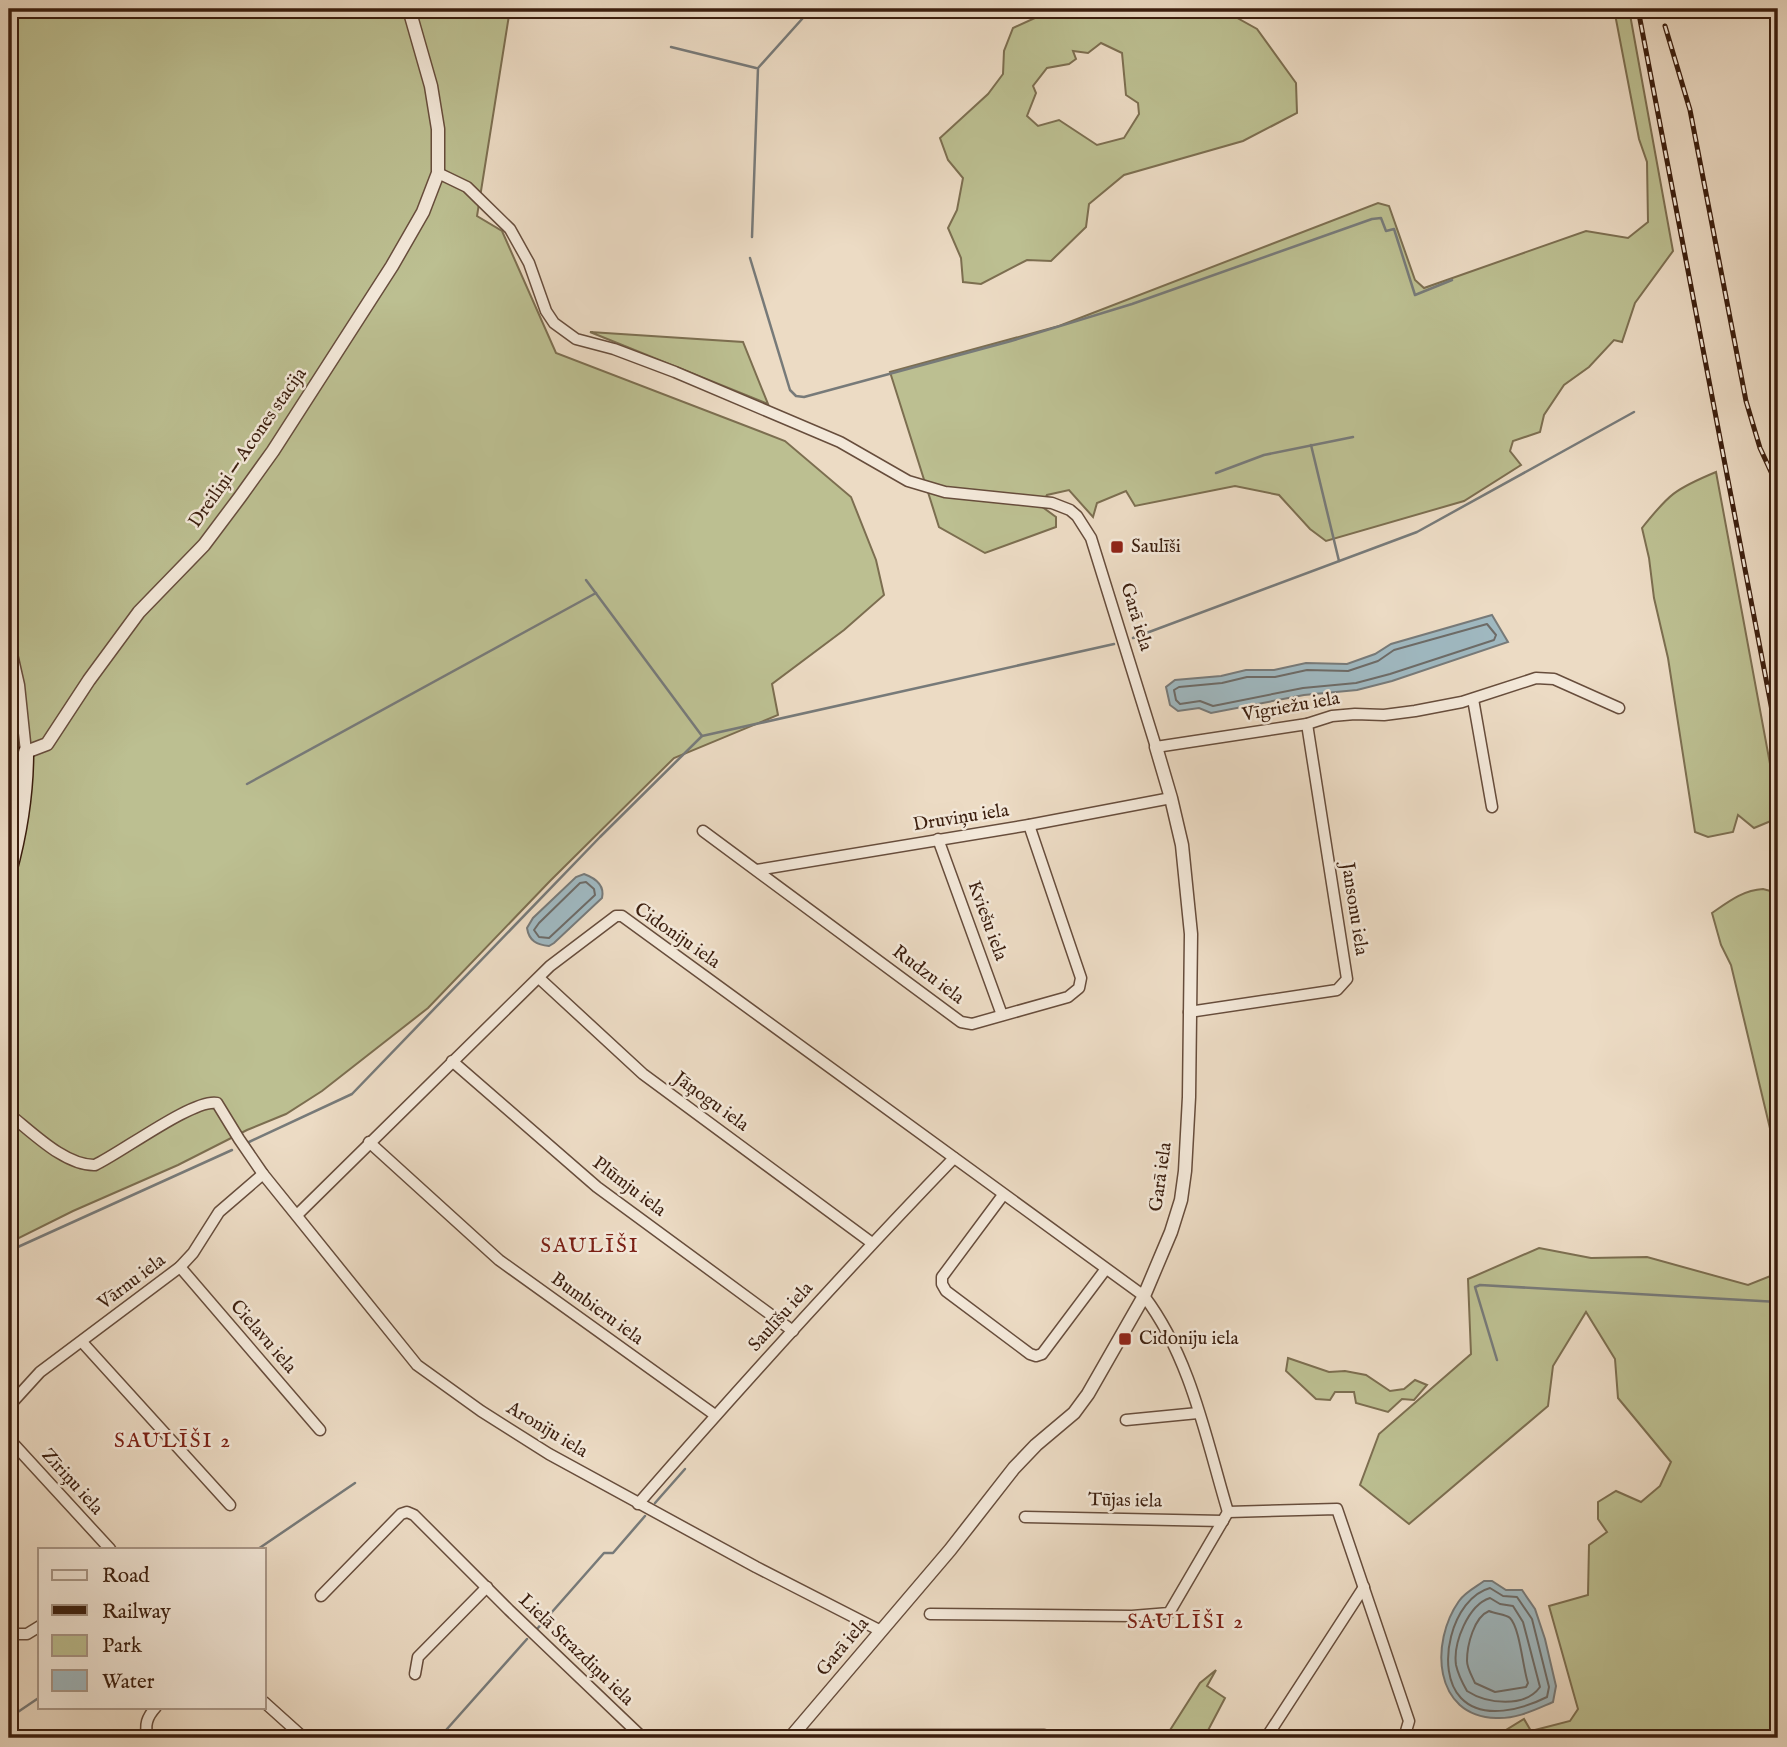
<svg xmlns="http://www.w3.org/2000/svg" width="1787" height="1747" font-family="'IM FELL English',serif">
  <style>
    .green { fill: #bcbf91; stroke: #7c6e50; stroke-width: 2; fill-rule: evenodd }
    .water { fill: #9fb8c0; stroke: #777a79; stroke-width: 2 }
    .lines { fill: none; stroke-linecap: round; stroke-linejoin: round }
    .shore { stroke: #6d6b67; stroke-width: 2 }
    .stream { stroke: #777a79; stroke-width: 2.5 }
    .minor-casing { stroke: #674d3c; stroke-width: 13 }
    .tertiary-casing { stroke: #674d3c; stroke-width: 15 }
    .secondary-casing { stroke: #3b1e0e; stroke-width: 17 }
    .minor { stroke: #f3e8d9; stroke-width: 10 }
    .tertiary { stroke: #f3e8d9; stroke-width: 12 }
    .secondary { stroke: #f3e8d9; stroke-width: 14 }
    .rail-casing { stroke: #3b1e0e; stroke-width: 5 }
    .rail { stroke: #f3e8d9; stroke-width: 2.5; stroke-dasharray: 8; stroke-linecap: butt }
    .poi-dot { fill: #8f2418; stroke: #f3e8d9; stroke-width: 2.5 }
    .labels { text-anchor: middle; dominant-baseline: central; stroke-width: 5; stroke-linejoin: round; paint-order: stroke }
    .street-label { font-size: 19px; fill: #3b1e0e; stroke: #f3e8d9 }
    .poi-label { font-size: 19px; fill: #3b1e0e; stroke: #f3e8d9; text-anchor: start }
    .neighbourhood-label { font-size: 21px; letter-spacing: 2px; fill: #7a1f14; stroke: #f3e8d9 }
  </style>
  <rect width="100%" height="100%" fill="#ecdbc4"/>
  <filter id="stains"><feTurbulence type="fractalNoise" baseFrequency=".00286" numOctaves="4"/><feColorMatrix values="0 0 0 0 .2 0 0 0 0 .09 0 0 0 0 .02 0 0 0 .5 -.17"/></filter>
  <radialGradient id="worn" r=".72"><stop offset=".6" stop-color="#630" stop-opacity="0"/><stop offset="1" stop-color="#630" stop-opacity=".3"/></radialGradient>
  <!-- green -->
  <g class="green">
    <path d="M9,9h501l-33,207 25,15 54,122 229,88 66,56 25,63 8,35 -40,35 -72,54 6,31 -104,43 -124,123 -122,127 -106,83 -36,23 -39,16 -69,35 -105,46 -64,32z"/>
    <path d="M1063,9h158l36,20 39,54 1,30 -54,28 -119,34 -35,29 -3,23 -35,34 -24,-1 -46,24 -18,-2 -2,-24 -13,-30 9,-18 6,-32 -15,-18 -8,-22 48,-44 15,-20 1,-23 9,-23 35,-16zM1101,43l21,10 4,42 12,8 1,11 -15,24 -27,7 -38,-25 -21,6 -11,-10 9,-23 -3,-7 14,-18 22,-4 7,-5 -3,-8 15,2z"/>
    <path d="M1614,9h15l44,242 -38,52 -13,39 -8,-2 -25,27 -25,18 -20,30 -4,17 -27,9 -3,10 11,14 -57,36 -138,40 -16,-12 -31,-34 -44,-9 -100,20 -9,-15 -29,12 -4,14 -24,-27 -22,5 -6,11 15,11v10l-71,26 -46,-26 -49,-155 169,-46 319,-123 11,3 26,74 9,8 162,-57 42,7 20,-16 -1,-60 -8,-23z"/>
    <path d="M590,332l153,10 25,62z"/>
    <path d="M1716,472l62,335v11l-24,10 -16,-13 -5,17 -25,5 -13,-5 -27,-174 -14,-60 -5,-40 -7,-30c27,-34 33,-39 74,-56z"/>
    <path d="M1763,889l15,4v269l-47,-197 -10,-20 -9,-32c16,-11 31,-23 51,-24z"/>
    <path d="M1539,1248l52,10 56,-1 101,28 30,-12v465h-285l31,-19 7,12 39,-10 8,-12 -29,-103 39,-11 1,-50 18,-13 -9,-13v-17l18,-11 25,11 19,-16 11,-24 -53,-64 -3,-39 -29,-47 -33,54 -5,40 -139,118 -49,-39 19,-51 92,-80 -3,-75z"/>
    <path d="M1288,1358l41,14 16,-1 21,4 24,16 14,-2 11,-9 12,5 -13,15 -12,-1 -14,13 -32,-9 -2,-11h-19l-5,8 -14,-1 -30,-28z"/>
    <path d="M1216,1670l-9,16 18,12 -21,40h-39l35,-55z"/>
  </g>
  <!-- water -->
  <g class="water">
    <path d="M1492,615l16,27 -116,39 -35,9 -53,5 -93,18 -12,-5 -21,3 -8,-6 -4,-18 9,-7 46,-4 25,-6h28l32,-7 41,1 28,-10 16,-10z"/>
    <path d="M584,874c11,4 21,11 18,24l-48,45 -5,3c-12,-1 -20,-5 -22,-18l6,-10 43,-41z"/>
    <path d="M1484,1581h8l14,9h16l13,19 10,30 11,47 -3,16c-19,8 -36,17 -57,16 -63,-2 -66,-76 -37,-117 6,-9 17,-14 25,-20z"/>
  </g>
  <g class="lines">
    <!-- shore -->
    <g class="shore">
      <path d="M1487,624l9,11 -2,5 -104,34 -34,9 -53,5 -90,18 -13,-5 -20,3 -4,-4 -2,-10 5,-3 43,-4 25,-6h28l32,-7 41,1 30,-10 16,-11z"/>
      <path d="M586,882l8,7 1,6 -46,43 -10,-1 -5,-7 5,-7 41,-40z"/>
      <path d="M1490,1588l13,8 14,1 15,22 17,68 -2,10c-24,12 -64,24 -86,1 -27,-28 -9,-100 29,-110z"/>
      <path d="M1490,1598l10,6 13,2 10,16 17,65c-15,21 -53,17 -73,4 -4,-7 -9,-17 -11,-26 -3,-22 12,-60 34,-67z"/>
      <path d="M1489,1611c6,3 17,3 21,7 10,10 13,51 18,65l-2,4 -31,5 -20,-9c-3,-7 -8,-15 -8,-22 0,-16 7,-44 22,-50z"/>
    </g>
    <!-- stream -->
    <g class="stream">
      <path d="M671,47l85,21"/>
      <path d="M752,237l6,-169 53,-59"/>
      <path d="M750,258l40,132 6,6 8,1 207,-56 121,-37 240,-85 9,-1 5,13 8,-2 21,66 37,-15"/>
      <path d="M1311,445l28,116"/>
      <path d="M1216,473l48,-18 89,-18"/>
      <path d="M586,580l116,156"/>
      <path d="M1133,638l284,-106 217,-120"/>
      <path d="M247,784l349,-191"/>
      <path d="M249,1142l103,-48 248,-257 102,-101 412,-92"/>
      <path d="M9,1251l223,-101"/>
      <path d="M1497,1360l-22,-73 5,-2 298,17"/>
      <path d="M655,1503l30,-34"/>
      <path d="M258,1549l97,-66"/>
      <path d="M537,1629l67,-76h9l32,-37"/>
      <path d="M9,1718l31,-21"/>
      <path d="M439,1738l88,-99"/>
    </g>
    <defs>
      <g id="minor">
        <path d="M438,173l29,14 43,42 19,34 17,48 8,12 22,16 38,10 61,23 165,70 68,39 37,11 107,11 18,7 7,6 14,22 65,209 151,-23 25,-8 23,-2 29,1 31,-4 47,-9 74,-24 18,1 65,29"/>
        <path d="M9,641l10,44 7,67"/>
        <path d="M1473,699l19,108"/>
        <path d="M703,831l258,191 11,2 96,-27 11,-9 2,-10 -52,-153"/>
        <path d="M938,839l64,176"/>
        <path d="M757,870l272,-45 142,-27"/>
        <path d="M539,978l104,96 229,169"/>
        <path d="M1189,1012l148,-22 10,-11 -40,-255"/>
        <path d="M452,1061l145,126 196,144"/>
        <path d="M9,1114c23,18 56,52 86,51 26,-12 99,-67 122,-62l22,36 24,35 154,191 64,46 68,43 207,113 125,64"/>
        <path d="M369,1142l130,118 216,155"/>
        <path d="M1003,1195l-61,82v7l4,7 84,63 6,2 6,-2 63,-84"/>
        <path d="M297,1215l253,-249 66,-50h6l522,380c47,62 62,143 84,216l109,-3 72,212 -5,17"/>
        <path d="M180,1267l140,163"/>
        <path d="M82,1342l148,163"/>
        <path d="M9,1406l31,-34 140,-105 13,-14 26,-41 44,-38"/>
        <path d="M1126,1420l72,-7"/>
        <path d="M9,1439l101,110"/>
        <path d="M638,1504c103,-118 208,-234 316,-346"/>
        <path d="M1025,1517l198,4"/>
        <path d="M321,1596l80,-82 6,-2 7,3 95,95 134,128"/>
        <path d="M930,1614l202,2 37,-3 59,-101"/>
        <path d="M9,1634h18l13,-8"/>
        <path d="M415,1674l3,-17 69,-70"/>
        <path d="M264,1702l40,36"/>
        <path d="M794,1735h250l11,3"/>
        <path d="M148,1738c-4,-13 -1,-21 8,-31"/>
        <path d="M1266,1738l98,-151"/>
      </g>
      <g id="tertiary">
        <path d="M26,752l21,-8 42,-64 50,-68 65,-67 36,-48 33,-46 119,-185 31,-54 15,-39v-44l-7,-43 -22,-77"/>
        <path d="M790,1738l160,-188 64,-82 22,-23 38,-32 14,-19 56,-98 27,-64 10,-32 4,-29 4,-74 2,-163 -9,-89 -11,-47 -15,-51"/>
      </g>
      <path id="secondary" d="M9,872c11,-40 17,-79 17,-120"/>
    </defs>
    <!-- minor casing -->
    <use href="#minor" class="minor-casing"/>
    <!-- tertiary casing -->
    <use href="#tertiary" class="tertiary-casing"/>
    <!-- secondary casing -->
    <use href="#secondary" class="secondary-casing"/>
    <!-- minor -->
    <use href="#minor" class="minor"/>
    <!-- tertiary -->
    <use href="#tertiary" class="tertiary"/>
    <!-- secondary -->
    <use href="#secondary" class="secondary"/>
    <defs>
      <g id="rail">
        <path d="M1638,9l140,733"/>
        <path d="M1665,26l25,84 56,291 14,47 18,39"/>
      </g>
    </defs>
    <!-- rail casing -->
    <use href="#rail" class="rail-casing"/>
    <!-- rail -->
    <use href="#rail" class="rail"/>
  </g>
  <!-- markers -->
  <g class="poi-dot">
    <rect x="1110" y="540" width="14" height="14" rx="3.5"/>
    <rect x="1118" y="1332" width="14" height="14" rx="3.5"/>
  </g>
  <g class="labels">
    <!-- street labels -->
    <g class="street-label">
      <text transform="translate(248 448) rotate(-55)">Dreiliņi — Acones stacija</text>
      <text transform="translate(1136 617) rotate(73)">Garā iela</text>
      <text transform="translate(1291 707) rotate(-10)">Vīgriežu iela</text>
      <text transform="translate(961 818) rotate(-9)">Druviņu iela</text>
      <text transform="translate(1354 909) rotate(81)">Jansonu iela</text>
      <text transform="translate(987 921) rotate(70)">Kviešu iela</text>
      <text transform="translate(677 936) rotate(35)">Cidoniju iela</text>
      <text transform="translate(928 975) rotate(37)">Rudzu iela</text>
      <text transform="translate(711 1102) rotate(36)">Jāņogu iela</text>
      <text transform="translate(1161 1177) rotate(-82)">Garā iela</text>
      <text transform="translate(629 1187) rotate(37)">Plūmju iela</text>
      <text transform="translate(132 1282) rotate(-37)">Vārnu iela</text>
      <text transform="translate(597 1309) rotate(36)">Bumbieru iela</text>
      <text transform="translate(781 1317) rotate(-48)">Saulīšu iela</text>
      <text transform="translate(263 1337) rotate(49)">Cielavu iela</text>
      <text transform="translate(547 1430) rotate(31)">Aroniju iela</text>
      <text transform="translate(72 1482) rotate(48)">Zīriņu iela</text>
      <text transform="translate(1125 1501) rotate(1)">Tūjas iela</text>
      <text transform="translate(843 1647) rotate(-50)">Garā iela</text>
      <text transform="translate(576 1650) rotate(44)">Lielā Strazdiņu iela</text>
    </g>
    <!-- poi labels -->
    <g class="poi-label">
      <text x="1131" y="547">Saulīši</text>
      <text x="1139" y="1339">Cidoniju iela</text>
    </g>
    <!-- neighbourhood labels -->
    <g class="neighbourhood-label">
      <text x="590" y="1246">SAULĪŠI</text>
      <text x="173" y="1441">SAULĪŠI 2</text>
      <text x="1186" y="1622">SAULĪŠI 2</text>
    </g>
  </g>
  <!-- margin -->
  <rect width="1787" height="1747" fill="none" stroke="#ecdbc4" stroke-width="35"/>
  <rect x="10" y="10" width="1766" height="1726" fill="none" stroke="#3b1e0e" stroke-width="3.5"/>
  <rect x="18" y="18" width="1752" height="1712" fill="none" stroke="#3b1e0e" stroke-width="2"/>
  <!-- legend -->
  <rect x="38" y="1548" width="228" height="161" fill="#f3e8d9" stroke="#a99788" stroke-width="2"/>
  <rect x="52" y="1570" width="35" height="10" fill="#f3e8d9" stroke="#a99788" stroke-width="2"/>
  <text x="102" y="1582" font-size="21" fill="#3b1e0e">Road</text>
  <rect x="52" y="1605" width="35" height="10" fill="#3b1e0e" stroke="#a99788" stroke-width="2"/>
  <text x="102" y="1618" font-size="21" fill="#3b1e0e">Railway</text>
  <rect x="52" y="1635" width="35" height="21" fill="#bcbf91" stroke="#a99788" stroke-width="2"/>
  <text x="102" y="1652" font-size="21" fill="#3b1e0e">Park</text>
  <rect x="52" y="1670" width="35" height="21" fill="#9fb8c0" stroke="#a99788" stroke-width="2"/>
  <text x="102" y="1688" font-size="21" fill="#3b1e0e">Water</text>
  <rect width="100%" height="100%" filter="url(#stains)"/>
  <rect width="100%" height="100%" fill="url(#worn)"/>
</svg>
